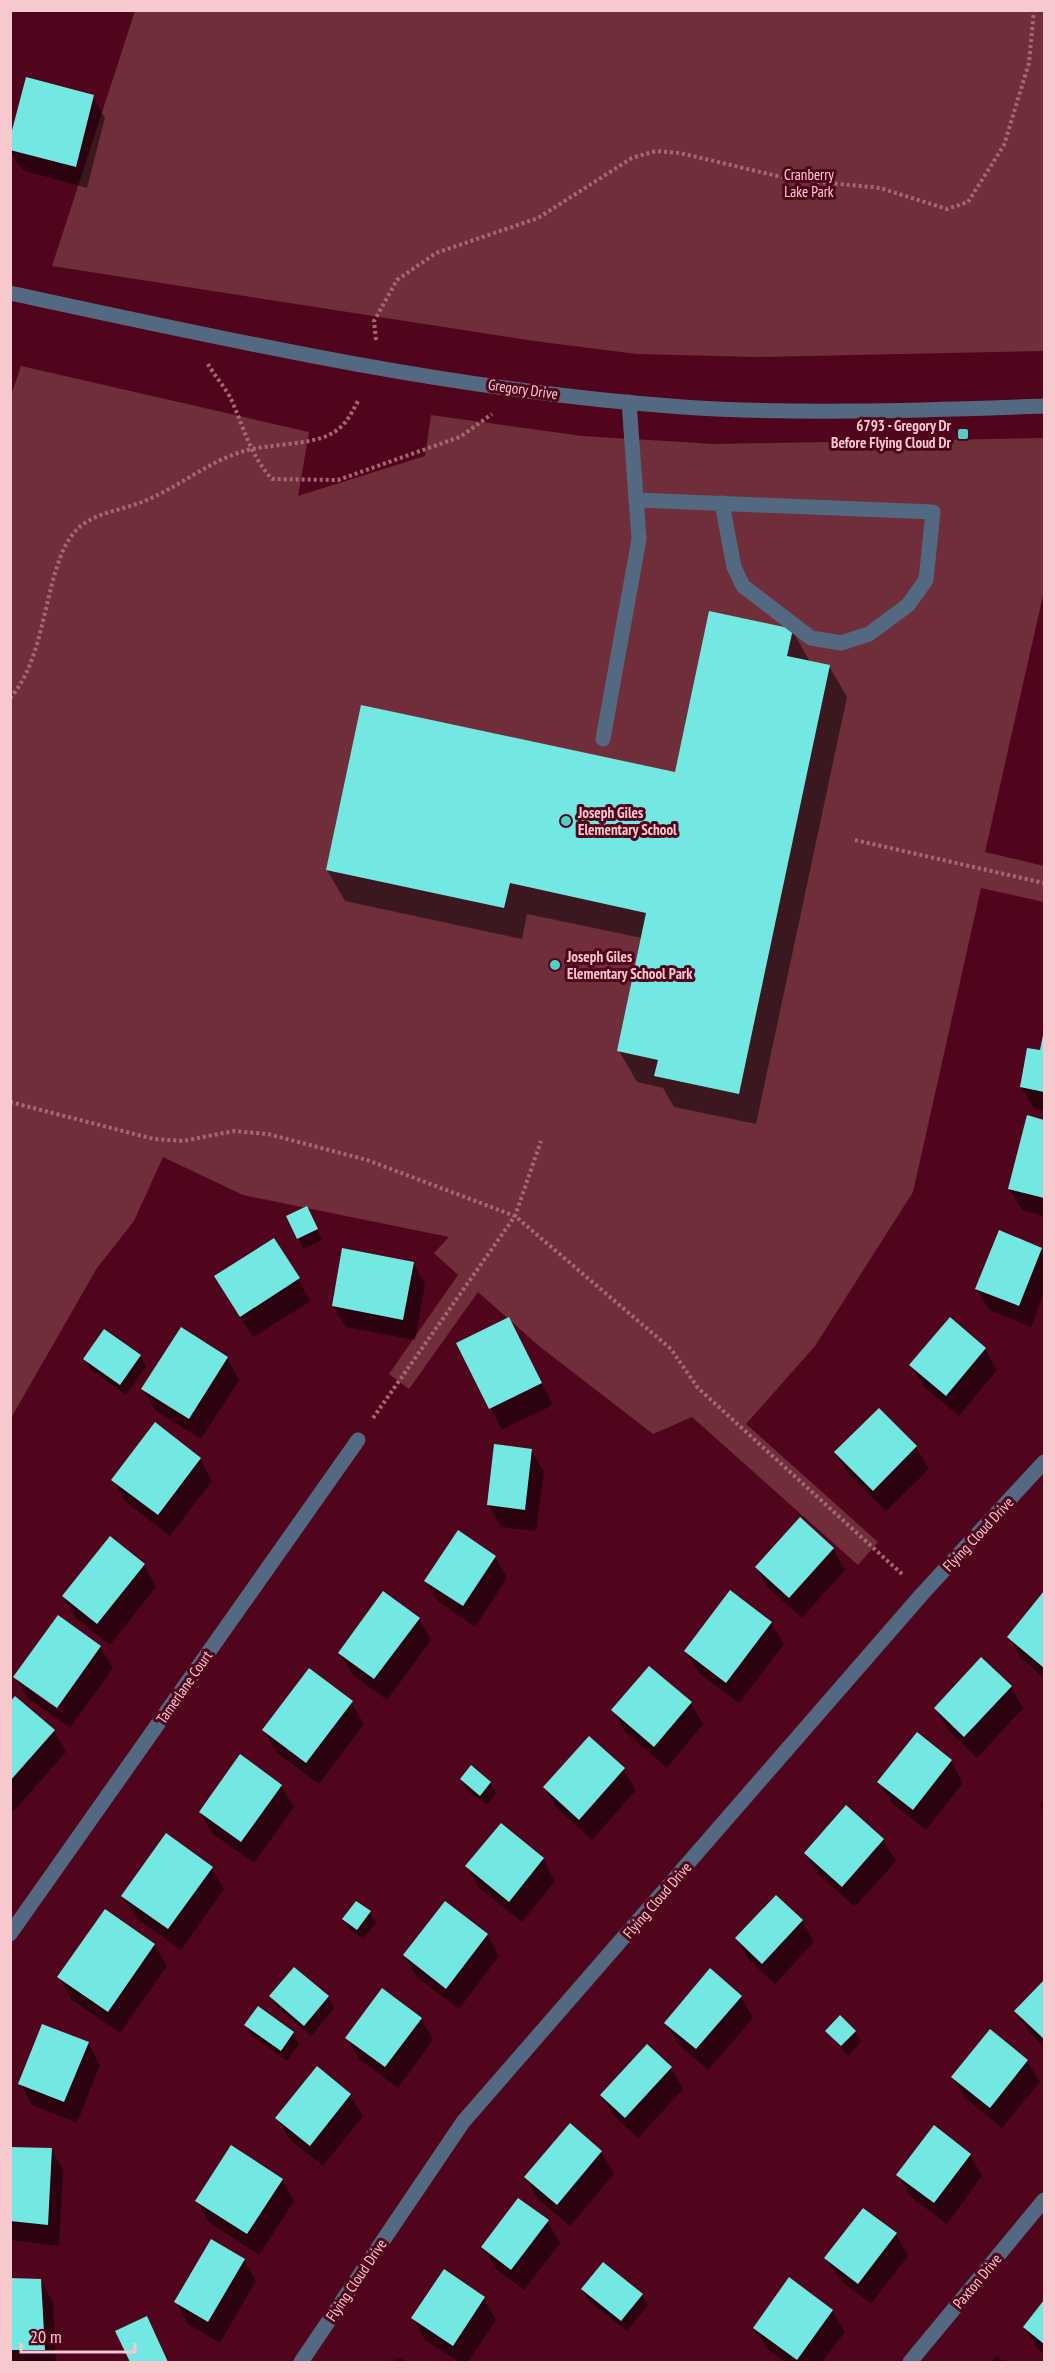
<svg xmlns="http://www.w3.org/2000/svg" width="1055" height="2373" font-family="'PT Sans Narrow',sans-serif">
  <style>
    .green { fill: #702e3a }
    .shadow { fill: #0007; fill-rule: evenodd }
    .building { fill: #73e8e2 }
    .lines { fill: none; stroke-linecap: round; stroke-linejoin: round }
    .path { stroke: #a46875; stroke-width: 4; stroke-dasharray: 3 3; stroke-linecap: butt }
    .minor { stroke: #526981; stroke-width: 15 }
    .poi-dot { fill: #54cdc7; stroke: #51051c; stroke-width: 2 }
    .labels { text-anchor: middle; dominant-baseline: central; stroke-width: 6; stroke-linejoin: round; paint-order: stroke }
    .park-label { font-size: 15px; fill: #fdced3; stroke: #51051c }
    .street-label { font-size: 15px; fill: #f7c9ce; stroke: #51051c }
    .poi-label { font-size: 15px; font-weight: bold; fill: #f7c9ce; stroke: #51051c; text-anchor: start }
  </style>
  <rect width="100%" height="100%" fill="#51051c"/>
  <!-- green -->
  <g class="green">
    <path d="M135,11h909v340l-287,6 -120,-3 -103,-13 -482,-75z"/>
    <path d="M21,366l288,66 -11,64 127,-40 6,-41 151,21 133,8 329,-6v153l-59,261 59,14v36l-63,-14 -68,304 -98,154 -69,78 132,118 -20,23 -166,-148 -39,17 -114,-88 -61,-54 -69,97 -20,-15 69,-99 -24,-22 15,-16 -206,-42 -80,-38 -29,64 -37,47 -86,150 -1,-1020z"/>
  </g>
  <!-- shadow -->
  <g class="shadow">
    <path d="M93,96l12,22 -18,70 -65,-18 -12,-19v-7z"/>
    <path d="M792,630l18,32 19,4 18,31 -91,427 -82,-17 -11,-19 -26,-6 -18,-31 23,-113 -115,-24 -5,25 -177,-38 -18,-31 349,-96z"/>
    <path d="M1044,1038v73l-10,-3 -13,-21 21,-35z"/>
    <path d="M1028,1117l16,4v95l-22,-6 -13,-21z"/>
    <path d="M312,1219l10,21 -18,9 -6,-11z"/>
    <path d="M273,1240l38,61 -58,36 -25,-40z"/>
    <path d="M1041,1249l3,6v38l-13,34 -42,-17 -13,-22z"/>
    <path d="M413,1263l12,21 -10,56 -69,-13 -13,-21z"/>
    <path d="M104,1331l36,25 6,10 -20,29 -35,-25 -6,-11z"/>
    <path d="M520,1340l33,65 -51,25 -44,-86z"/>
    <path d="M985,1349l12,21 -38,46 -36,-30 -12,-21z"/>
    <path d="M227,1358l12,22 -38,59 -46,-29 -12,-21z"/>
    <path d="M879,1410l37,37 13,22 -43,42 -38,-37 -12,-21z"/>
    <path d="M532,1451l12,21 -8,59 -35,-4 -13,-22z"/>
    <path d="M200,1459l12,22 -42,55 -45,-35 -12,-21z"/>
    <path d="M110,1538l34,27 12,22 -46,58 -34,-27 -13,-22z"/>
    <path d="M833,1549l12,21 -43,48 -33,-29 -12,-21z"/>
    <path d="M495,1557l12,21 -32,49 -36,-25 -13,-21z"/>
    <path d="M1044,1594v84l-23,-20 -12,-21z"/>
    <path d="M419,1619l12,21 -44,60 -34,-25 -13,-22z"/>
    <path d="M771,1623l13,21 -45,59 -41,-31 -12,-21z"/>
    <path d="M100,1647l13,21 -43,60 -42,-30 -13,-21zM31,1688l33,23 -1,2 -32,-22z"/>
    <path d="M1011,1687l12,21 -46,50 -29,-28 -12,-21z"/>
    <path d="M351,1702l13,22 -45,60 -43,-32 -12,-22z"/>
    <path d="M691,1703l12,21 -36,44 -42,-36 -12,-21z"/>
    <path d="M10,1704l44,27 12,21 -53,60 -3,-2z"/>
    <path d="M951,1761l12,22 -37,47 -34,-27 -13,-21z"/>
    <path d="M623,1769l13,21 -44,50 -35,-31 -12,-21z"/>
    <path d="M461,1779l29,4 6,10 -9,12 -20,-15z"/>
    <path d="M281,1786l13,21 -40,56 -41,-29 -13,-22z"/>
    <path d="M1044,1798v15l-4,-8z"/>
    <path d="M883,1840l13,21 -41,46 -37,-33 -12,-21z"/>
    <path d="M543,1859l12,22 -33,41 -43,-34 -12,-21z"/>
    <path d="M212,1868l12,21 -43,61 -45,-32 -13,-22z"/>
    <path d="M369,1912l7,11 -13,16 -13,-9 -6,-11z"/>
    <path d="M802,1921l12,21 -39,42 -26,-24 -12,-21z"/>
    <path d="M487,1935l12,21 -40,53 -42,-32 -13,-22z"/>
    <path d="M154,1945l13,21 -47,67 -49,-34 -12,-22z"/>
    <path d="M294,1969l34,28 6,11 -23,28 -34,-29 -6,-10z"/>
    <path d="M1044,1982v65l-15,-15 -13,-21z"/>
    <path d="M741,1997l12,21 -45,52 -30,-26 -12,-21z"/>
    <path d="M421,2019l12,21 -35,48 -39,-29 -12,-21z"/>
    <path d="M246,2025l47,8 6,11 -12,17 -35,-25z"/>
    <path d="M827,2031l28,1 6,10 -13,14z"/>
    <path d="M88,2043l12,22 -23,58 -45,-18 -12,-22z"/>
    <path d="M1027,2061l13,21 -38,46 -37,-30 -12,-21z"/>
    <path d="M671,2068l12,21 -45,49 -24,-22 -12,-21z"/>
    <path d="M350,2095l13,21 -40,50 -33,-26 -13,-22z"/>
    <path d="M570,2126l31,26 13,22 -44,52 -32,-27 -12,-21z"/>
    <path d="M10,2148l41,1 12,21 -4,76 -49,-6z"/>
    <path d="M970,2155l12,21 -35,48 -36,-27 -13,-22z"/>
    <path d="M282,2180l12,21 -35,54 -50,-33 -12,-21z"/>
    <path d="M547,2221l13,22 -36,47 -29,-22 -12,-21z"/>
    <path d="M896,2234l12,22 -37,48 -32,-25 -13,-21z"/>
    <path d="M244,2260l12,21 -36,62 -32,-19 -12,-22z"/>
    <path d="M10,2280h30l13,22 3,60h-46z"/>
    <path d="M582,2289l60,6 6,10 -21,26 -39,-31z"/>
    <path d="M484,2298l12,22 -28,42h-9l-34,-22 -12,-22z"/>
    <path d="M1044,2302v52l-7,-6 -12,-21z"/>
    <path d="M832,2311l13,21 -23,30h-37l-18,-13 -13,-21z"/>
    <path d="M153,2329l15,33h-37l-14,-31z"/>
    <path d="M996,2356l8,6h-13z"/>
    <path d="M398,2357l9,5h-13z"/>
  </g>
  <!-- building -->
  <g class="building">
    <path d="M26,77l68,18 -18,72 -66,-17v-12z"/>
    <path d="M709,611l84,18 -6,27 43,9 -91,429 -85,-18 4,-16 -41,-9 29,-138 -136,-30 -6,25 -178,-38 35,-165 314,67z"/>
    <path d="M1043,1035l1,57 -24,-5 7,-39 13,2z"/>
    <path d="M1027,1115l17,5v78l-36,-9z"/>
    <path d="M307,1206l11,23 -21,10 -11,-23z"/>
    <path d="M999,1230l43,18 -23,58 -44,-17z"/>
    <path d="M274,1238l26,40 -60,39 -26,-41z"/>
    <path d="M342,1248l72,14 -11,58 -71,-14z"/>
    <path d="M509,1317l33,66 -53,26 -33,-66z"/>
    <path d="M950,1317l36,31 -40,48 -37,-31z"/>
    <path d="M181,1327l47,30 -39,62 -48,-30z"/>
    <path d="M104,1329l37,26 -21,30 -37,-26z"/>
    <path d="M879,1408l38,38 -44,45 -39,-39z"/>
    <path d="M155,1422l46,36 -43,57 -47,-35z"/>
    <path d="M494,1444l38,5 -7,61 -38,-5z"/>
    <path d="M800,1517l34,31 -45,50 -34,-31z"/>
    <path d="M458,1530l38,26 -33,50 -39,-25z"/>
    <path d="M110,1536l35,28 -48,60 -35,-28z"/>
    <path d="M730,1590l42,32 -46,61 -42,-32z"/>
    <path d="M383,1591l37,27 -46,61 -36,-26z"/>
    <path d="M1044,1591v77l-37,-31z"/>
    <path d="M58,1615l43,31 -44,62 -44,-31z"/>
    <path d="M981,1657l31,29 -48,51 -30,-29z"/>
    <path d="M649,1666l43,36 -38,45 -43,-37z"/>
    <path d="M309,1668l44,33 -47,62 -44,-33z"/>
    <path d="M15,1696l40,34 -45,51v-79z"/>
    <path d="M917,1732l35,28 -39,50 -36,-28z"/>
    <path d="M589,1736l36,32 -46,52 -36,-33z"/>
    <path d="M240,1754l42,31 -41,57 -42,-30z"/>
    <path d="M471,1765l20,17 -11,14 -20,-17z"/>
    <path d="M846,1805l38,34 -42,48 -38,-34z"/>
    <path d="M501,1823l43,35 -35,44 -44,-36z"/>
    <path d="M166,1833l47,34 -45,62 -47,-33z"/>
    <path d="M776,1895l27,25 -41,44 -27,-26z"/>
    <path d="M356,1901l15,10 -14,19 -15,-11z"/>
    <path d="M445,1901l43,33 -42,55 -43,-34z"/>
    <path d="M105,1909l50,35 -47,68 -51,-35z"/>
    <path d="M294,1967l35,29 -25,30 -35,-30z"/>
    <path d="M710,1968l32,28 -46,53 -32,-26z"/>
    <path d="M1044,1980v59l-30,-28z"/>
    <path d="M382,1988l40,30 -37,49 -40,-29z"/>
    <path d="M258,2006l36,26 -13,19 -37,-26z"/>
    <path d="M840,2015l16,16 -15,15 -16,-15z"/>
    <path d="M42,2024l47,18 -25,60 -46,-18z"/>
    <path d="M990,2029l38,31 -38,48 -39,-31z"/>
    <path d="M647,2044l25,23 -47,51 -25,-23z"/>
    <path d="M317,2066l34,28 -41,52 -35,-28z"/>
    <path d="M570,2123l32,28 -45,54 -33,-28z"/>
    <path d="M934,2125l37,29 -37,49 -38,-28z"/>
    <path d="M231,2145l52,34 -36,55 -52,-33z"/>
    <path d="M10,2147l42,1 -4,77 -38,-4z"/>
    <path d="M518,2198l31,22 -38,50 -30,-23z"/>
    <path d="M863,2208l34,25 -39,51 -34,-26z"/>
    <path d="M211,2239l34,20 -37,63 -34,-20z"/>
    <path d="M603,2262l40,32 -22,27 -40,-32z"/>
    <path d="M444,2269l41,28 -32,49 -42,-28z"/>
    <path d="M789,2277l44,33 -36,50 -44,-32z"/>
    <path d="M10,2278l31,1 4,71h-35z"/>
    <path d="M1044,2300v44l-21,-17z"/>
    <path d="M147,2316l21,46h-38l-15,-31z"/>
  </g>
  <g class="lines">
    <!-- path -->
    <g class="path">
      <path d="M376,340l-2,-19 23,-41 39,-27 102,-35 94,-60 24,-7 24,2 110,26 90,9 67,21 21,-7 36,-57 25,-82 5,-53"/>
      <path d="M208,364c6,11 19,26 23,35 13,29 19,56 41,80l66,1 122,-43 32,-23"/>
      <path d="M10,698c41,-45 33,-144 72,-173 17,-13 40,-15 60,-23 34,-13 67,-41 102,-51 24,-7 64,-6 85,-16 16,-8 21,-19 29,-34"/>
      <path d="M855,840l189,43"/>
      <path d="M10,1102l144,37 29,2 51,-10 34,3 99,26 148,56 156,133 27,39 205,187"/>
      <path d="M373,1418l142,-202 26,-75"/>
    </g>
    <!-- minor -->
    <g class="minor">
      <path d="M10,293c222,48 446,98 673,114 119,8 242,3 361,-1"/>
      <path d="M636,500l297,12 -7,68 -18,25 -39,29 -28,9 -30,-5 -68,-52 -9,-19 -12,-64"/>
      <path d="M603,739l36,-200 -10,-137"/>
      <path d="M10,1934l348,-494"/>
      <path d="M301,2362l162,-240 460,-529 121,-131"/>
      <path d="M910,2362l134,-162"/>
    </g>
  </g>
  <!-- markers -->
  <g class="poi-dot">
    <rect x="957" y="428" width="12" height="12" rx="3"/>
    <circle cx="566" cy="821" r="6"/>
    <circle cx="555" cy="965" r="6"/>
  </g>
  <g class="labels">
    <!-- park labels -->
    <g class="park-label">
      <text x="809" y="174">Cranberry<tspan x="809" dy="17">Lake Park</tspan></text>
    </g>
    <!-- street labels -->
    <g class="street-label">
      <text transform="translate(523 389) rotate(8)">Gregory Drive</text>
      <text transform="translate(978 1534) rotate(-47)">Flying Cloud Drive</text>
      <text transform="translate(184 1687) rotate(-55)">Tamerlane Court</text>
      <text transform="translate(657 1900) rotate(-49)">Flying Cloud Drive</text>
      <text transform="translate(356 2280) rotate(-56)">Flying Cloud Drive</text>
      <text transform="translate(977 2281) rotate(-50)">Paxton Drive</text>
    </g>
    <!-- poi labels -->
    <g class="poi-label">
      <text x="951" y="425" text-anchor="end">6793 - Gregory Dr<tspan x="951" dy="17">Before Flying Cloud Dr</tspan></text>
      <text x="578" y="812">Joseph Giles<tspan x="578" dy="17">Elementary School</tspan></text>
      <text x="567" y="956">Joseph Giles<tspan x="567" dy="17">Elementary School Park</tspan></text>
    </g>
  </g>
  <!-- border -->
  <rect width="1055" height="2373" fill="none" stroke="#f7c9ce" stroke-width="24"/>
  <!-- scale -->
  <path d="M21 2343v9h114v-9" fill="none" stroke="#f7c9ce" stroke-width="3"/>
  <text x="30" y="2343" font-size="18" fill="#f7c9ce" stroke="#51051c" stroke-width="4.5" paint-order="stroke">20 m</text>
</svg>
